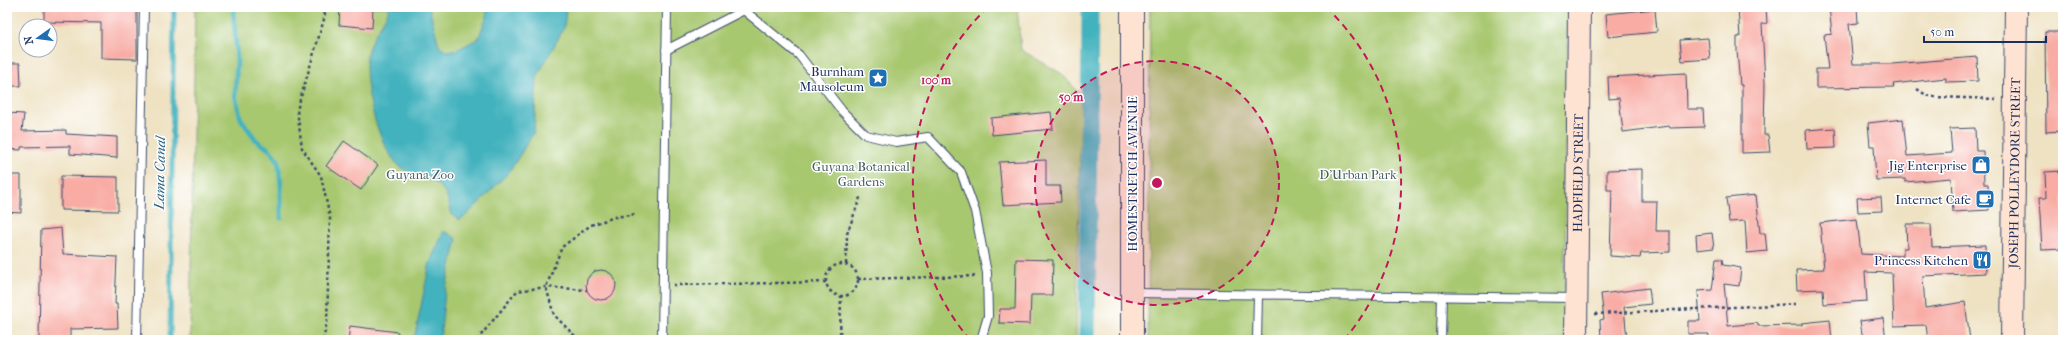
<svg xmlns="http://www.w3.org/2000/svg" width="2070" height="347" font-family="'IM FELL French Canon',serif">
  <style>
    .green { fill: #a8c870; stroke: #627c67 }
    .water { fill: #43b2be; stroke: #2f708e }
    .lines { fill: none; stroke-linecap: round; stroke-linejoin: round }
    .stream { stroke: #43b2be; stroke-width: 5 }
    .canal { stroke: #43b2be; stroke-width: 17 }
    .building { fill: #f8aca4 }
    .lane-casing { stroke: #3b4a6d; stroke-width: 10 }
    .secondary-casing { stroke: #3b4a6d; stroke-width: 24 }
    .path { stroke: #3b4a6d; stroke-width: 2.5; stroke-dasharray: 3 3; stroke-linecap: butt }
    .lane { stroke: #fff; stroke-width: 8 }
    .secondary { stroke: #fee3d2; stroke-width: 22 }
    .ring { fill: none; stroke: #c2185b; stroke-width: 2; stroke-dasharray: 7 5 }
    .labels { text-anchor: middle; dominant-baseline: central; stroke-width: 3; stroke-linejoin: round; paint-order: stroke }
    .poi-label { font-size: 13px; fill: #1b2f5e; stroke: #fff; text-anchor: end }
    .park-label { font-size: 13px; fill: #455d63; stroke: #fff }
    .street-label { font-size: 13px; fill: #1b2f5e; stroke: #fff }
    .water-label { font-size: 14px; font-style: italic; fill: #2b6384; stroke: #fff }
    .centre { fill: #c2185b; stroke: #fff; stroke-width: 2 }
    .ring-label { font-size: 12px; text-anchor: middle; font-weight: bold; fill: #c2185b; stroke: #fff; stroke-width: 3; stroke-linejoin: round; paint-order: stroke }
  </style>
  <rect width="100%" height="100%" fill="#fff"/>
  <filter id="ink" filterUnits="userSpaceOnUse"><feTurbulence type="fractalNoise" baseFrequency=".025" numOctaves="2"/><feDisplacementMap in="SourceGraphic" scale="8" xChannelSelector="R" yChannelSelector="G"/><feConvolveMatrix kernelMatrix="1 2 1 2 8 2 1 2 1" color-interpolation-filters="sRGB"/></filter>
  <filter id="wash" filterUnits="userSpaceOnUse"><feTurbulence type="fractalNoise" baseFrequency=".012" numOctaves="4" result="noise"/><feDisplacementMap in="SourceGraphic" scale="16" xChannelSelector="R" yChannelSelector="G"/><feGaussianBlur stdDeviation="0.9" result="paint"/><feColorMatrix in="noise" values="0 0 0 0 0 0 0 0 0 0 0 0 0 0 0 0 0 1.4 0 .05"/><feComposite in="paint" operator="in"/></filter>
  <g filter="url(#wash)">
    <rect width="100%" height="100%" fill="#efe2c3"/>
    <!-- green -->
    <g class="green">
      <path d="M195,7h822l4,43 41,24 19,22 -5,244h-886z"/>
      <path d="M1150,7h418l-4,333h-416z"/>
    </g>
    <!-- water -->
    <g class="water">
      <path d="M388,7h41l10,39 9,5 10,-2 20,-10 9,-23 -1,-9h78l2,5 -2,16 -27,49 -3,55 -24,39 -41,42 -9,7 -8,-5c-2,-7 -4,-19 -9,-25 -10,-13 -28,-13 -40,-21 -25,-17 -43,-91 -35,-119 4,-13 14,-26 20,-38z"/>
      <path d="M444,231l13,8 -12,53 -5,48h-26l16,-78z"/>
    </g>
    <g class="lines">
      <!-- stream -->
      <g class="stream">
        <path d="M233,7l4,53 -2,35 6,24 15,21 14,10 8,10 3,25v33"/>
        <path d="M170,340l4,-333"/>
      </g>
      <!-- canal -->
      <path class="canal" d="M1087,340l3,-333"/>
    </g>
    <g id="blocks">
      <!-- building -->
      <g class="building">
        <path d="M44,7h93v52l-36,-1v-35l-57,-1z"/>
        <path d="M340,7l33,1 -1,20 -33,-3z"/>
        <path d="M1766,7l1,16 -5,1 3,59 -1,52h4l2,17 -28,1v-68h-2l-3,-34v-14h3l-2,-29z"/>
        <path d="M1829,7h28l1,16 -9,1 4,40h39l85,-7 1,24 -32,1v-4l-53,6 1,3 -78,1v-19h12l-4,-34 8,-1z"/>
        <path d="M1655,9l2,23 -49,5 -2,-23z"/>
        <path d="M2045,32h18v99l-17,1z"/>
        <path d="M1708,38l2,21 -28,2 -2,-21z"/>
        <path d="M7,63h13l1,23h-14z"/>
        <path d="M1686,73l1,36h16l1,18 -34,1 -1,-2 -46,6 -4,-34 -10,1 -1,-22z"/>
        <path d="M1051,112l2,17 -61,6 -1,-17z"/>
        <path d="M7,113l17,1 -2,17 44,-1v4l51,3v21l-47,-4v-8l-49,1v3l-14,-1z"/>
        <path d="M1903,119l4,37 45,-3 -2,-24 25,-1 1,23h7l1,33h4l1,26 -36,2 -2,-34 -46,4v-3l-29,1 -2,-34h-4l-2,-23z"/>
        <path d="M1835,128l1,20 -29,1 -1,-19z"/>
        <path d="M344,141l34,24 -17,25 -35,-24z"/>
        <path d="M1046,160v26h14l1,16 -58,3 -4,-43z"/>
        <path d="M1642,169v32h15l-1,30h14v21l-29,1 -1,5 -30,-2 2,-66h-5v-20z"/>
        <path d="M2063,171v78l-21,1 -3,-52h7l-1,-26z"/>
        <path d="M7,175h14v38l-14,-1z"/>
        <path d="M61,176l57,1v34l-57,-1z"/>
        <path d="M1756,195l4,38h5l2,18 -20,2 -2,-32 -16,1 -3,-24z"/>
        <path d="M1881,197l1,14 -24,1 -1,-14z"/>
        <path d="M1857,219l4,35 42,2v-8h4l-1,-24h25l1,23 53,-2 1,28 -63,3 2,32 40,-6 5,38h-42l-2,-15 -32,1 -2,-53 -27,-1 2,29 -43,3 -1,-15 -26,1 -1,-20 28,-1 -4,-46z"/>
        <path d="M61,228l2,26 54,3 -2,47h2l1,24 -48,1v11h-31l2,-110z"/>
        <path d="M1712,233l2,15 -17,2 -1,-15z"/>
        <path d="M1016,259l37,1 -1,35h-21l-1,29 -31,-1 1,-14h15z"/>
        <path d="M1716,259h6l1,6 18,3 -2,18 -15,-2 4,42 30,-3v3l44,-1v-2l28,-3 2,20h-124l1,-6h-21v-13h12l-2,-30 14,-1z"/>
        <circle cx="601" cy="285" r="15"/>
        <path d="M1649,288l2,16 -27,3 3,33h-26l-1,-20 4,-1 -3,-25z"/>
        <path d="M1883,318l3,21 -23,1 -3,-19z"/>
        <path d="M350,326l48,6 -1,8h-49z"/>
      </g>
    </g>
  </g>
  <g filter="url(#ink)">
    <use href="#blocks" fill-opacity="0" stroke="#3b4a6d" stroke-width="1"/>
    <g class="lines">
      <defs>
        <g id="lane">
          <path d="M740,7l59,48 43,56 24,24 30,7 32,-5 33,35 14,39 12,62 1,43 -7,24"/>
          <path d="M666,50l78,-40"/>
          <path d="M1133,293l442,5"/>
          <path d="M137,340l7,-333"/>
          <path d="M662,340l5,-333"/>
          <path d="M1257,340l1,-45"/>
          <path d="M1441,340l1,-44"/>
        </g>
        <g id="secondary">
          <path d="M1132,340v-333"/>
          <path id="s1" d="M1576,340l3,-333"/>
          <path id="s2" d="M2012,340l4,-333"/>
        </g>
      </defs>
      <!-- lane casing -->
      <use href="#lane" class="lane-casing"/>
      <!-- secondary casing -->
      <use href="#secondary" class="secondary-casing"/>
      <!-- path -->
      <g class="path">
        <path d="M1917,89l9,6 9,2 62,2"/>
        <path d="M846,264l1,-30 14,-39"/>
        <circle cx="842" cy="280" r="16"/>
        <path d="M858,279l118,-3"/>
        <path d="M673,285l154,-3"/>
        <path d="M1595,314l200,-10"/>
        <path d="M323,340l4,-18 3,-104 -9,-42 -19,-28 -5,-38 28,-94 -1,-9"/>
        <path d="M477,340l40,-49 29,-4 41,3"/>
        <path d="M579,340l-25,-25 -8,-28 16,-40 29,-22 24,-8 22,-3"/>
        <path d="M840,340l1,-45"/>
      </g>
      <!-- lane -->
      <use href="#lane" class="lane"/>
      <!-- secondary -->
      <use href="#secondary" class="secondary"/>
    </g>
  </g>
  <!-- distance rings -->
  <circle cx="1157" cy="183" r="122" fill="#c2185b" fill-opacity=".12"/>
  <g class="ring">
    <circle cx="1157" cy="183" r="122"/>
    <path d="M970 340A244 244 0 0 1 988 7M1326 7A244 244 0 0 1 1344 340"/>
  </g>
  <!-- icons -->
  <defs>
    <symbol id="sight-square" viewBox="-11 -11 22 22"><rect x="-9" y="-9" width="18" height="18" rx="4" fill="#1f6fb2" stroke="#fff"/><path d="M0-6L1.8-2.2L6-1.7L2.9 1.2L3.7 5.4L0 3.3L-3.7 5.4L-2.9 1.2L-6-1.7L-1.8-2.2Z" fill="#fff"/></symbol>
    <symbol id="shop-square" viewBox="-11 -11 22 22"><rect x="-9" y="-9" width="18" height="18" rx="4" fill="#1f6fb2" stroke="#fff"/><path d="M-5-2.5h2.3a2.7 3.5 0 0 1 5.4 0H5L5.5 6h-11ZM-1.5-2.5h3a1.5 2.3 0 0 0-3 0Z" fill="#fff"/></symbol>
    <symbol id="cafe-square" viewBox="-11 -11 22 22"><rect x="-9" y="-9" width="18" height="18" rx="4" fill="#1f6fb2" stroke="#fff"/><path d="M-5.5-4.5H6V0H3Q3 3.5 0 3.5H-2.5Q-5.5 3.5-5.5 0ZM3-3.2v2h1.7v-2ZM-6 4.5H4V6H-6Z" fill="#fff"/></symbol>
    <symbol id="restaurant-square" viewBox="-11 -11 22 22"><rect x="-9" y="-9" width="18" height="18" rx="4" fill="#1f6fb2" stroke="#fff"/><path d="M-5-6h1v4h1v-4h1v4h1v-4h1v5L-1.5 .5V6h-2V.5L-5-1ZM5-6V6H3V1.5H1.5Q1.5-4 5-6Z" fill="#fff"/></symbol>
  </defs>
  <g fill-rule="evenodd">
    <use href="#sight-square" x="867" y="67" width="22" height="22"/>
    <use href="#shop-square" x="1970" y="154" width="22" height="22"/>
    <use href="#cafe-square" x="1974" y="188" width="22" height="22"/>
    <use href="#restaurant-square" x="1971" y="249" width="22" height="22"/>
  </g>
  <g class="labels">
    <!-- poi labels -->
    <g class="poi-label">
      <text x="864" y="71">Burnham<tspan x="864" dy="15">Mausoleum</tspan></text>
      <text x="1967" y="165">Jig Enterprise</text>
      <text x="1971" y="199">Internet Cafe</text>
      <text x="1968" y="260">Princess Kitchen</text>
    </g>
    <!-- park labels -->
    <g class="park-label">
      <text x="861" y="166">Guyana Botanical<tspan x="861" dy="15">Gardens</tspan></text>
      <text x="420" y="174">Guyana Zoo</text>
      <text x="1358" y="174">D'Urban Park</text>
    </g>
    <!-- street labels -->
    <g class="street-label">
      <text stroke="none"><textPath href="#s1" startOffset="167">HADFIELD STREET</textPath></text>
      <text transform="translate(1132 174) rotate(-90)">HOMESTRETCH AVENUE</text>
      <text stroke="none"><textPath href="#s2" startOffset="167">JOSEPH POLLEYDORE STREET</textPath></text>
    </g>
    <!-- water labels -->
    <g class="water-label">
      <text transform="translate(160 173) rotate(-89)">Lama Canal</text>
    </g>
  </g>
  <circle cx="1157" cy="183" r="6" class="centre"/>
  <g class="ring-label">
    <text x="936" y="84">100 m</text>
    <text x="1071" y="101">50 m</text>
  </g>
  <!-- margin -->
  <rect width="2070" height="347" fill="none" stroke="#fff" stroke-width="24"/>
  <!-- north arrow -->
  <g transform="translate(38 38) rotate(256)"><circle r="19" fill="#ffffff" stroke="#a4acbf"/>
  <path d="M0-3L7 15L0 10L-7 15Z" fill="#1f6fb2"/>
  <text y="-6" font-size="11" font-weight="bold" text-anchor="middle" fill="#1b2f5e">N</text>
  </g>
  <!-- scale -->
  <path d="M1924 36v6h122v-6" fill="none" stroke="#1b2f5e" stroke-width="2"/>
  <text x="1930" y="36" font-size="12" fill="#1b2f5e" stroke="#ffffff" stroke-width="3" paint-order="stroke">50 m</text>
</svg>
